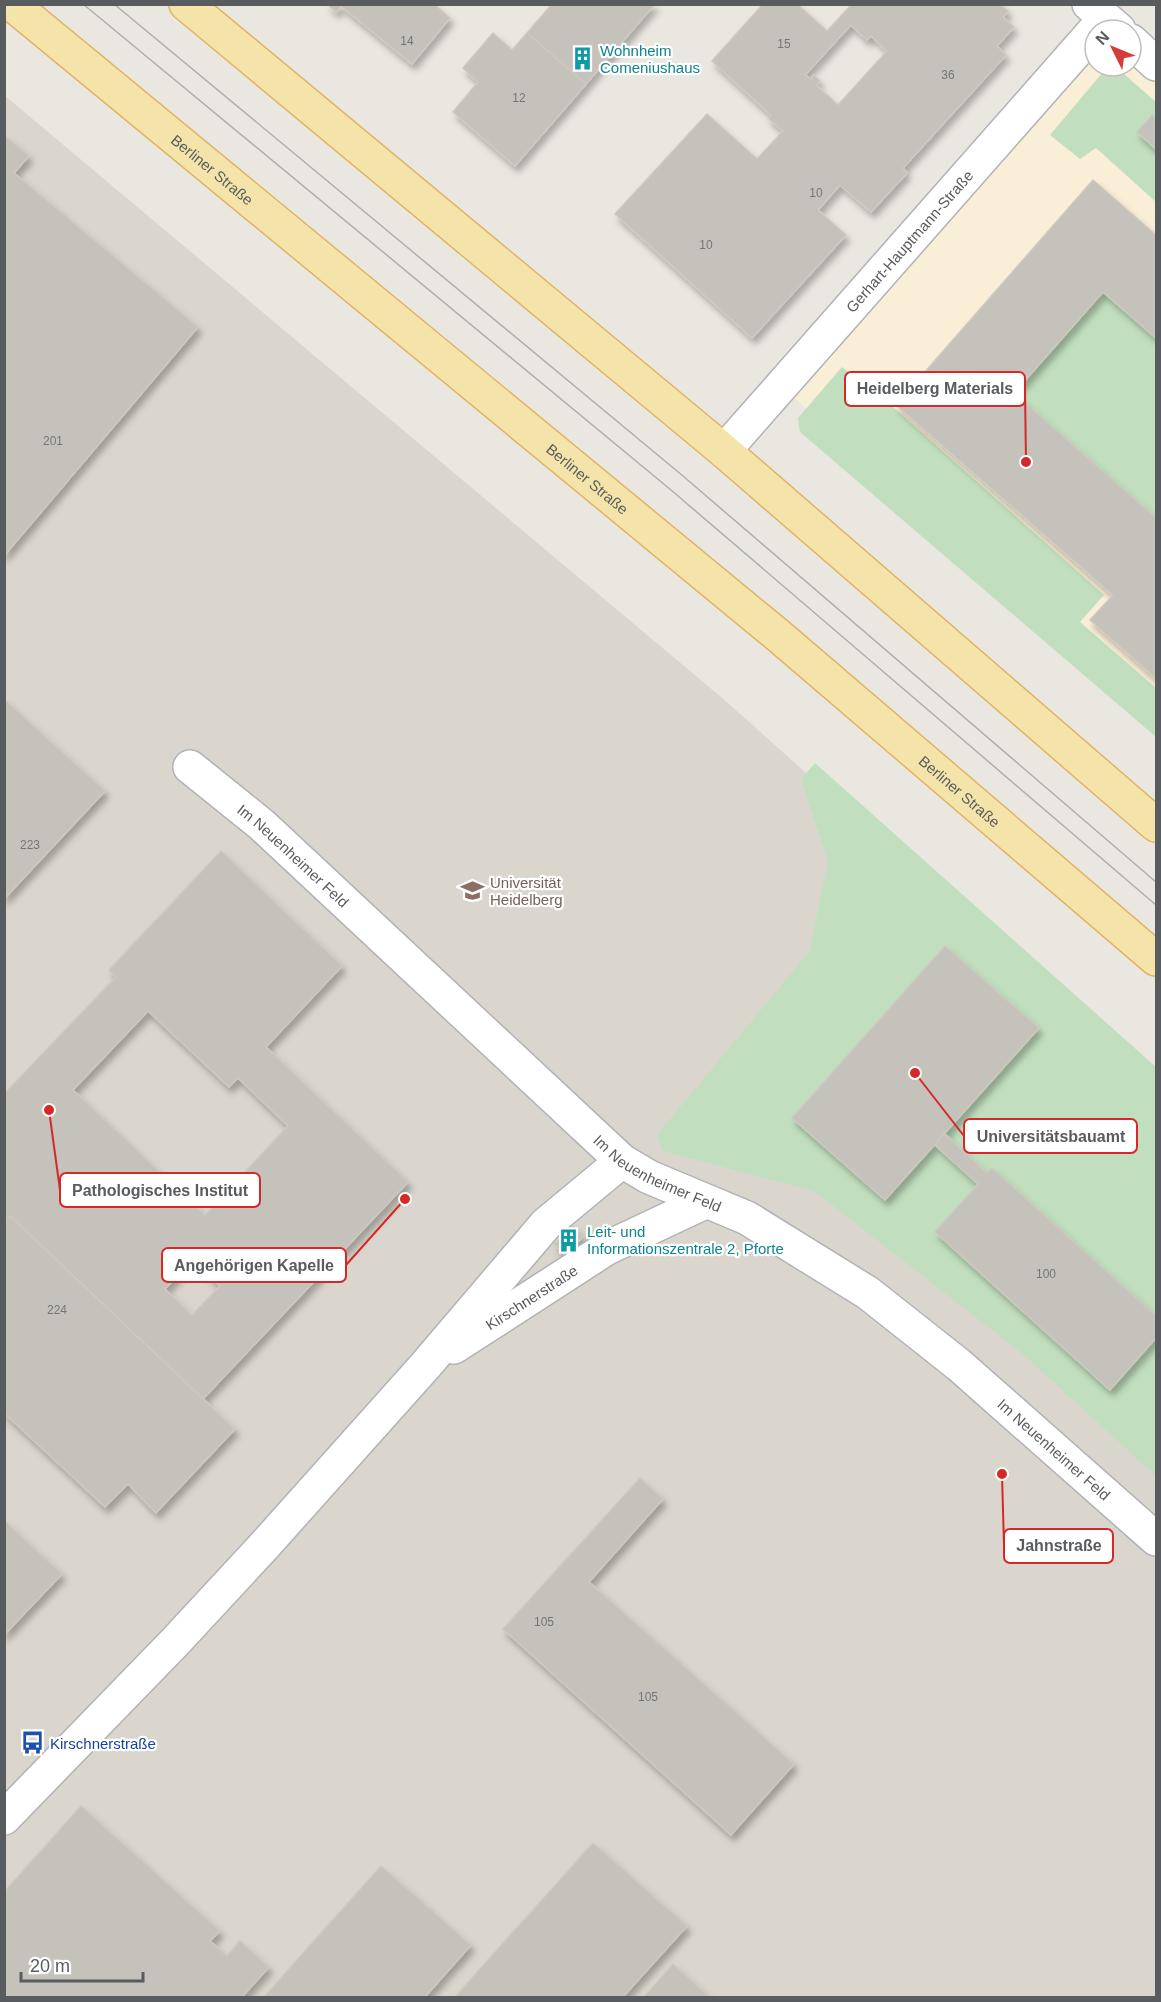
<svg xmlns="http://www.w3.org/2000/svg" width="1161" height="2002" font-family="Helvetica,sans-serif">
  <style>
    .commercial { fill: #f9eed6 }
    .education { fill: #dad6ce }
    .green { fill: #c1dfbe }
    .building { fill: #c5c2bc; stroke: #cec8bf; stroke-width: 1.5; fill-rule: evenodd; filter: url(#shadow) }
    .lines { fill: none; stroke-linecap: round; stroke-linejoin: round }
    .street-casing { stroke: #b0b3b6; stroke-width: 36 }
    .primary-casing { stroke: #e0b463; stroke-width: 36 }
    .street { stroke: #fff; stroke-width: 33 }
    .primary { stroke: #f5e4aa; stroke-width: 33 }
    .tram { stroke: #aeafaf; stroke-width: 1.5 }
    .labels { text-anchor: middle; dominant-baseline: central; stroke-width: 4.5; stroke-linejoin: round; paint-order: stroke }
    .number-label { font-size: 12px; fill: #747676 }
    .culture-label { font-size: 15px; fill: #0d838f; stroke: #fff; text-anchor: start }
    .street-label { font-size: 15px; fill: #595c5f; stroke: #fff }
    .education-label { font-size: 15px; fill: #785e54; stroke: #fff; text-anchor: start }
    .transit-label { font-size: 15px; fill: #164399; stroke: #fff; text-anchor: start }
    .leader { fill: none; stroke: #d62828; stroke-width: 2 }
    .callout-dot { fill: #d62828; stroke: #fff; stroke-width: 2 }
    .callout { fill: #fff; stroke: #d62828; stroke-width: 2 }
    .callout-label { font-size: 16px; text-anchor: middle; font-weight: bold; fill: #595c5f }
  </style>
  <defs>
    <filter id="shadow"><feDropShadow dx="3.5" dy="6" stdDeviation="3" flood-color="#0004"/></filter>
  </defs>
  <rect width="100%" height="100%" fill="#eae7e0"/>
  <!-- commercial -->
  <path class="commercial" d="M1131,41l25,22v652l-365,-320 304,-352v23h36z"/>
  <!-- education -->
  <path class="education" d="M4,95l717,602 435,388v912h-1151z"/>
  <!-- green -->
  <g class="green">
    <path d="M1117,68l39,34v17l-5,-4 -14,17 19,17v53l-60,-54 -16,11 -30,-24 53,-63z"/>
    <path d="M1103,292l53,46v180l-142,-125z"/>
    <path d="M842,367l50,39 212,189 -24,27 76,66v49l-356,-305 -2,-14z"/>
    <path d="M815,763l341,304v409l-132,-121 -210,-164 -151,-40 -6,-16 152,-183 19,-90 -27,-83z"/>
  </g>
  <!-- building -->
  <g class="building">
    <path d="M327,4h107l16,14 -38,46 -71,-58 -5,6z"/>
    <path d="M552,4h103l-69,80 -59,-51z"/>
    <path d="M763,4h34l30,27 25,-27h148l8,7 -5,6 11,10 -17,19 9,9 -103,113 4,5 -36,39 -31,-27 -22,25 28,25 -94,103 -137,-124 92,-100 50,45 26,-28 -15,-13 3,-3 -59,-54zM851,25l16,15 4,-4 16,15 -49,54 -22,-20 4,-4 -6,-6 -3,4 -6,-4z"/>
    <path d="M493,33l19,17 15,-17 59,51 -71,82 -62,-54 25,-30 -15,-14z"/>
    <path d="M1152,115l4,4v30l-19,-17z"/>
    <path d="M4,135l25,21 -15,17 184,154 -194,229z"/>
    <path d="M1093,180l63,55v103l-53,-46 -89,101 142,125v160l-66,-58 23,-25 -217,-190z"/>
    <path d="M4,699l101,92 -101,108z"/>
    <path d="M221,851l121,115 -76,81 142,135 -205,217 -193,-183 -6,6v-128l112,-117 -7,-7zM148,1011l81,76 9,-9 50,48 -83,89 -132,-125zM192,1260l28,26 -28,29 -27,-26z"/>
    <path d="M945,946l94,82 -154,172 -93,-82z"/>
    <path d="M944,1133l43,40 5,-5 164,148v22l-46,52 -175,-158 43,-48 -43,-39z"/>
    <path d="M10,1216l225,213 -79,84 -28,-29 -23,23 -101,-94v-191z"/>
    <path d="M573,1226l10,11 -18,18 -11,-11z"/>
    <path d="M640,1478l23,21 -74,83 205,182 -63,71 -228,-206z"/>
    <path d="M4,1520l58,54 -58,61z"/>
    <path d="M81,1806l139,125 -10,10 17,15 13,-15 29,26 -28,31h-237v-106z"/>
    <path d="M593,1843l94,83 -65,72h-168z"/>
    <path d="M381,1866l90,79 -47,53h-161z"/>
    <path d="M673,1964l11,10 26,24h-67z"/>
  </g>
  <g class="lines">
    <defs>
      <g id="street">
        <path d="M1089,4l30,26"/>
        <path d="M1131,41l25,23"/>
        <path id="s1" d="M724,451l371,-421"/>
        <path id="s2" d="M190,767l72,58 360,336 27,16 98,41 121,75 91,72 197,174"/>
        <path id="s3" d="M454,1347l153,-99 98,-46"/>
        <path d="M4,1818l171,-176 89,-96 161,-180 121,-142 76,-63"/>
      </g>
      <g id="primary">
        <path id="s4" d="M12,4l768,633 376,322"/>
        <path d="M186,4l538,447 432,374"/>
      </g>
    </defs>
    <!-- street casing -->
    <use href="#street" class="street-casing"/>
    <!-- primary casing -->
    <use href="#primary" class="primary-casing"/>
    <!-- street -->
    <use href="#street" class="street"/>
    <!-- primary -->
    <use href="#primary" class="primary"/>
    <!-- tram -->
    <g class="tram">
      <path d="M83,4l588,486 485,415"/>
      <path d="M114,4l569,472 473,406"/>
    </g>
  </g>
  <!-- icons -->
  <defs>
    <symbol id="building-bare" viewBox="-9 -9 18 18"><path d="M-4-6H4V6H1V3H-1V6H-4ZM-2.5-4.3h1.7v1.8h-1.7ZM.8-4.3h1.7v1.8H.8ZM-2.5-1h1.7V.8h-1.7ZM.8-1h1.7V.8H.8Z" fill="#0f9aa8" stroke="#fff" stroke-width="2.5" paint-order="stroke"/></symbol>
    <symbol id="university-bare" viewBox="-9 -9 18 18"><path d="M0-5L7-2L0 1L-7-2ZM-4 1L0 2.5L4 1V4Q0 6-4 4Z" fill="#8d6e63" stroke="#fff" stroke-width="2.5" paint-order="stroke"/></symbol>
    <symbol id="bus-bare" viewBox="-9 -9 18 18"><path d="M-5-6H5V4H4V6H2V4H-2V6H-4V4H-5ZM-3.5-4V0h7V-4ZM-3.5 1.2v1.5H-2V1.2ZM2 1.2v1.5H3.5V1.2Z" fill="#1a4fb4" stroke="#fff" stroke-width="2.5" paint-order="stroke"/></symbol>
  </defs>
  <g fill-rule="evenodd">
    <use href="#building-bare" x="566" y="42" width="33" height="33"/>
    <use href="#university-bare" x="456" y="874" width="33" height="33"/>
    <use href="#building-bare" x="552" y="1224" width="33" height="33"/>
    <use href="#bus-bare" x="16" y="1726" width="33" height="33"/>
  </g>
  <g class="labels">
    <!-- number labels -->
    <g class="number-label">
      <text x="407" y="41">14</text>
      <text x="784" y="44">15</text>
      <text x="948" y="75">36</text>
      <text x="519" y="98">12</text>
      <text x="816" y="193">10</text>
      <text x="706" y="245">10</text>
      <text x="53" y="441">201</text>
      <text x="30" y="845">223</text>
      <text x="1046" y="1274">100</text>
      <text x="57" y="1310">224</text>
      <text x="544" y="1622">105</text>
      <text x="648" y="1697">105</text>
    </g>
    <!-- culture labels -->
    <g class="culture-label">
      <text x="600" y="50">Wohnheim<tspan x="600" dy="17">Comeniushaus</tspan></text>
      <text x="587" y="1231">Leit- und<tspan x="587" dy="17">Informationszentrale 2, Pforte</tspan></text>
    </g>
    <!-- street labels -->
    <g class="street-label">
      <text stroke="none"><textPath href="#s4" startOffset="260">Berliner Straße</textPath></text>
      <text stroke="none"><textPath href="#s1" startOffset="280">Gerhart-Hauptmann-Straße</textPath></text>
      <text stroke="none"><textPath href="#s4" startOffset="746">Berliner Straße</textPath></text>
      <text stroke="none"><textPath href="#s4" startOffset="1232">Berliner Straße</textPath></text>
      <text stroke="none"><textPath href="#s2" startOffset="136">Im Neuenheimer Feld</textPath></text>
      <text stroke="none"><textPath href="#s2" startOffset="622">Im Neuenheimer Feld</textPath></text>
      <text stroke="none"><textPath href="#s3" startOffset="92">Kirschnerstraße</textPath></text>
      <text stroke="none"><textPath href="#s2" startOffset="1108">Im Neuenheimer Feld</textPath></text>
    </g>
    <!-- education labels -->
    <g class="education-label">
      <text x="490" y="882">Universität<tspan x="490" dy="17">Heidelberg</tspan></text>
    </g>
    <!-- transit labels -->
    <g class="transit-label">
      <text x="50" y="1743">Kirschnerstraße</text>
    </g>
  </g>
  <!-- callouts -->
  <path class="leader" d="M1026 462L1025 389M915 1073L964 1136M49 1110L60 1190M405 1199L346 1265M1002 1474L1004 1546"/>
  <g class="callout-dot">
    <circle cx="1026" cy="462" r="6"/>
    <circle cx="915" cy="1073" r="6"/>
    <circle cx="49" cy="1110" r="6"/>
    <circle cx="405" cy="1199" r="6"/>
    <circle cx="1002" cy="1474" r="6"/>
  </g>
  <g class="callout">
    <rect x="845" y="372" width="180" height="34" rx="6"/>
    <rect x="964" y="1119" width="173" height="34" rx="6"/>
    <rect x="60" y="1173" width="200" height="34" rx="6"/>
    <rect x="162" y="1248" width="184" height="34" rx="6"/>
    <rect x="1004" y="1529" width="109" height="34" rx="6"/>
  </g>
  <g class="callout-label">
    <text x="935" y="394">Heidelberg Materials</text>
    <text x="1051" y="1142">Universitätsbauamt</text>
    <text x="160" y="1196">Pathologisches Institut</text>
    <text x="254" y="1271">Angehörigen Kapelle</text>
    <text x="1059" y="1551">Jahnstraße</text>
  </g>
  <!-- border -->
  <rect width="1161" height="2002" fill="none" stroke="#595c5f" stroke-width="12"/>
  <!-- north arrow -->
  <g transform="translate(1113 48) rotate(313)"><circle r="28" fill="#ffffff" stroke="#bdbebf" stroke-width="1.5"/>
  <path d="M0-4.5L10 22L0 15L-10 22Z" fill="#d43d3c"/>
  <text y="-9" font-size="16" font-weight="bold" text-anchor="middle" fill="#595c5f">N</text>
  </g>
  <!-- scale -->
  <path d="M21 1972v9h122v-9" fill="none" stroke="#595c5f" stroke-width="3"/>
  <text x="30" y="1972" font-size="18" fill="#595c5f" stroke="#ffffff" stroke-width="4.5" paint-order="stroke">20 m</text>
</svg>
